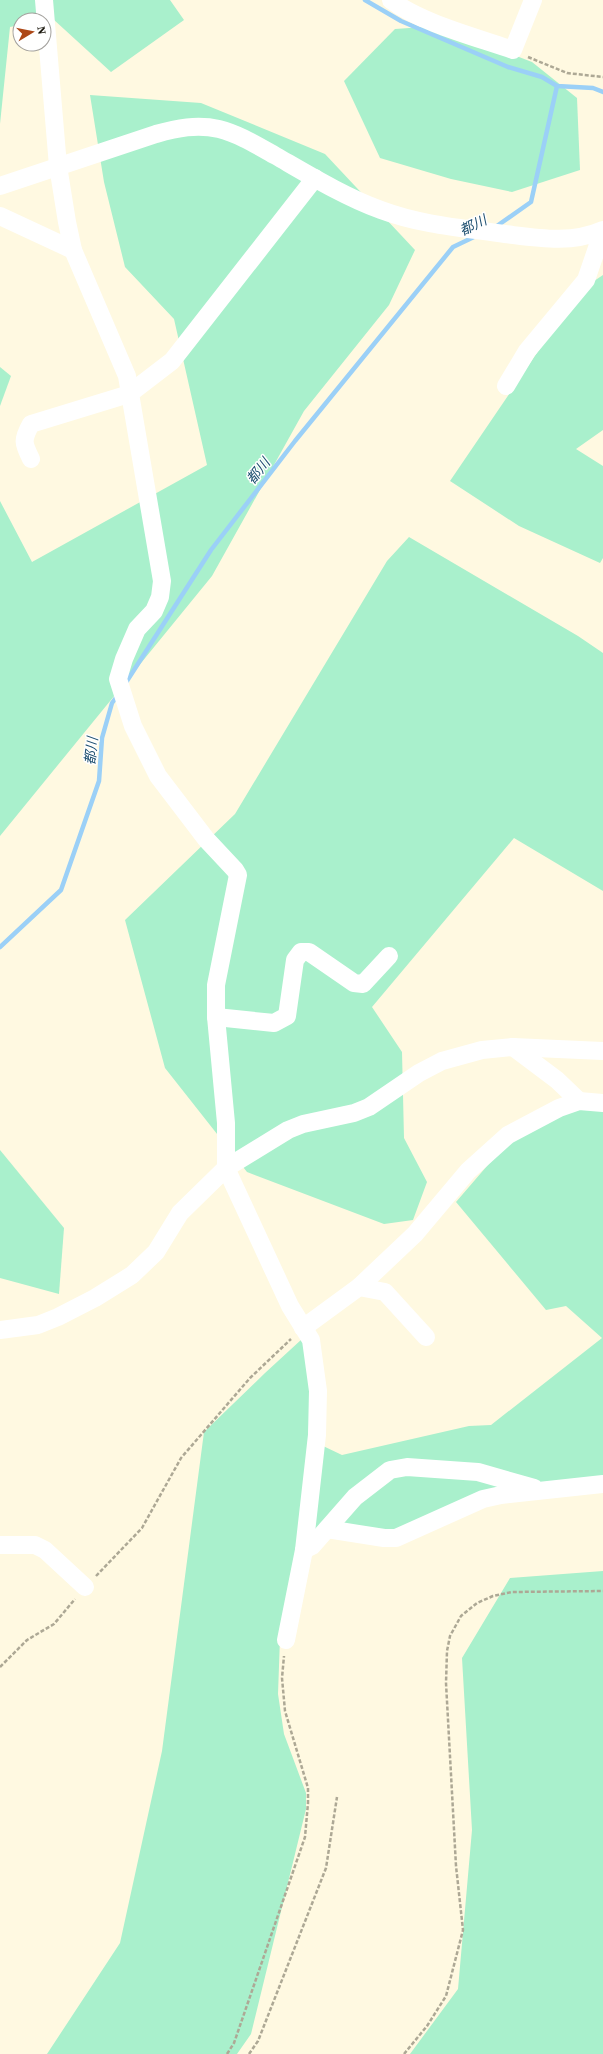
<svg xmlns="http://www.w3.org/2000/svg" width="603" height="2054" font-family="'Source Serif 4','Noto Sans JP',serif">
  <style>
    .green { fill: #a9f0cc }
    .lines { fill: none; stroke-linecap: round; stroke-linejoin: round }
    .stream { stroke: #9bd0f7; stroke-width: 4.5 }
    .path { stroke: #ada895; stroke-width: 2.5; stroke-dasharray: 4 2; stroke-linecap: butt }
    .minor { stroke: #fff; stroke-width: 18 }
    .labels { text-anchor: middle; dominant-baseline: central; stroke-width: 3; stroke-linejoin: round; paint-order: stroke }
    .water-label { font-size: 14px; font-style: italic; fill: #1f5071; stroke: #fff }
  </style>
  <rect width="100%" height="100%" fill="#fff9e1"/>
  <!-- green -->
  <g class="green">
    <path d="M0,0h170l14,20 -73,52 -58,-53 -33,1v5l-10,2 -10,97z"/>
    <path d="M438,26l94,36 45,36 3,72 -68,22 -61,-13 -71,-21 -36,-77 51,-52z"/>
    <path d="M90,95l111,8 124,51 90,96 -26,55 -85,106 -92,165 -212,260v-335l32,61 175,-97 -33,-146 -49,-52 -21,-85z"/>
    <path d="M603,275v155l-27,19 27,17v92l-3,5 -81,-37 -69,-45 129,-190z"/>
    <path d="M0,367l11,9 -11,30z"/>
    <path d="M409,537l169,99 25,17v238l-89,-53 -142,169 30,45 2,86 23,44 -14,38 -29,4 -137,-52 -82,-104 -40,-148 110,-106 152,-253z"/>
    <path d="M603,1107v372l-56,8 -157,46 -78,5 9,-93 21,10 127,-29 22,-1 111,-87 -36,-32 -20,4 -90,-108 56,-65 56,-26z"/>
    <path d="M0,1150l64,78 -5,66 -59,-16z"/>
    <path d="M302,1339l10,38 -9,142 -23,119 -2,56 6,40 22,59v16l-55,225 -14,20h-190l73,-111 42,-192 42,-319 61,-59z"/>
    <path d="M603,1571v483h-193l48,-65 14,-159 -10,-172 48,-80z"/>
  </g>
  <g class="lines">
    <!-- stream -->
    <g class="stream">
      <path d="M365,0l36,21 107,46 34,10 15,9 36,2 10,4"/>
      <path d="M494,228l37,-26 26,-116"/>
      <path d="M125,684l86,-134 84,-109 158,-194 23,-11"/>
      <path d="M0,947l61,-57 38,-109 3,-43 10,-35 6,-8"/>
    </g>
    <!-- path -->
    <g class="path">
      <path d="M528,57l39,16 36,4"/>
      <path d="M96,1576l46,-48 39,-70 69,-80 41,-39"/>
      <path d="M0,1667l27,-27 27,-16 21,-25"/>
      <path d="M227,2054l7,-11 71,-206 3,-34v-15l-23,-77 -3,-33 2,-22"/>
      <path d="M249,2054l9,-13 68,-173 11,-71"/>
      <path d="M404,2054l23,-28 19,-30 17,-66 -7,-64 -10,-183 1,-32 3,-15 11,-20 16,-13 16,-7 19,-4 91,-1"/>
    </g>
    <!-- minor -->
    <g class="minor">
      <path d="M44,0l14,166 9,56 6,28 54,126 35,205 -2,16 -6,14 -17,18 -13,30 -6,20 15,47 25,50 48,63 29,31 3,5 -22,110v32l10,106v45l64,138 21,34 7,51 -1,44 -13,115 -18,90"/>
      <path d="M391,0c30,23 85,37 122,50l20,-50"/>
      <path d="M0,186l156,-52c21,-6 41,-10 63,-5 20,5 39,17 57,27 33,19 69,41 105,54 40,15 82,18 124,24 33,4 67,10 98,-4"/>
      <path d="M0,216l73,34"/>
      <path d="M506,386l21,-35 59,-71 12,-35 -3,-11"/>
      <path d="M31,459c-8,-16 -9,-19 0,-35l98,-30 43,-33 143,-183"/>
      <path d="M216,1017l58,6 13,-7 8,-56 6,-8h8l45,31 9,1 26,-28"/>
      <path d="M513,1047l44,33 22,21"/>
      <path d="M359,1287l26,5 41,45"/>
      <path d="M303,1328l56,-41 56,-53 53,-63 40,-36 51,-27 20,-7 24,2"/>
      <path d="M0,1330l38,-5 20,-8 37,-19 37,-23 24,-23 24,-39 46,-45 62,-38 15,-6 51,-11 15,-6 50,-34 23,-12 40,-11 31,-3 90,4"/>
      <path d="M327,1529l57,9h12l87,-39 18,-4 102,-11"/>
      <path d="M0,1545h35l10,5 40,37"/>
      <path d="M304,1550l8,-4 43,-49 35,-27 17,-3 71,5 56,16"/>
    </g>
  </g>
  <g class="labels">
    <!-- water labels -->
    <g class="water-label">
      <text transform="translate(473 225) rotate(-26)">都川</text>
      <text transform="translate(258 471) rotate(-52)">都川</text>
      <text transform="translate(91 751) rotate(-84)">都川</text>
    </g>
  </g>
  <!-- north arrow -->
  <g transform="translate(32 32) rotate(80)"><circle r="19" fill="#ffffff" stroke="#a3a19d"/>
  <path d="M0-3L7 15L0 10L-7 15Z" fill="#ad4818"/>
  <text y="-6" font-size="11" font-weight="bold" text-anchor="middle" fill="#18150b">N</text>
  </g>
</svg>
